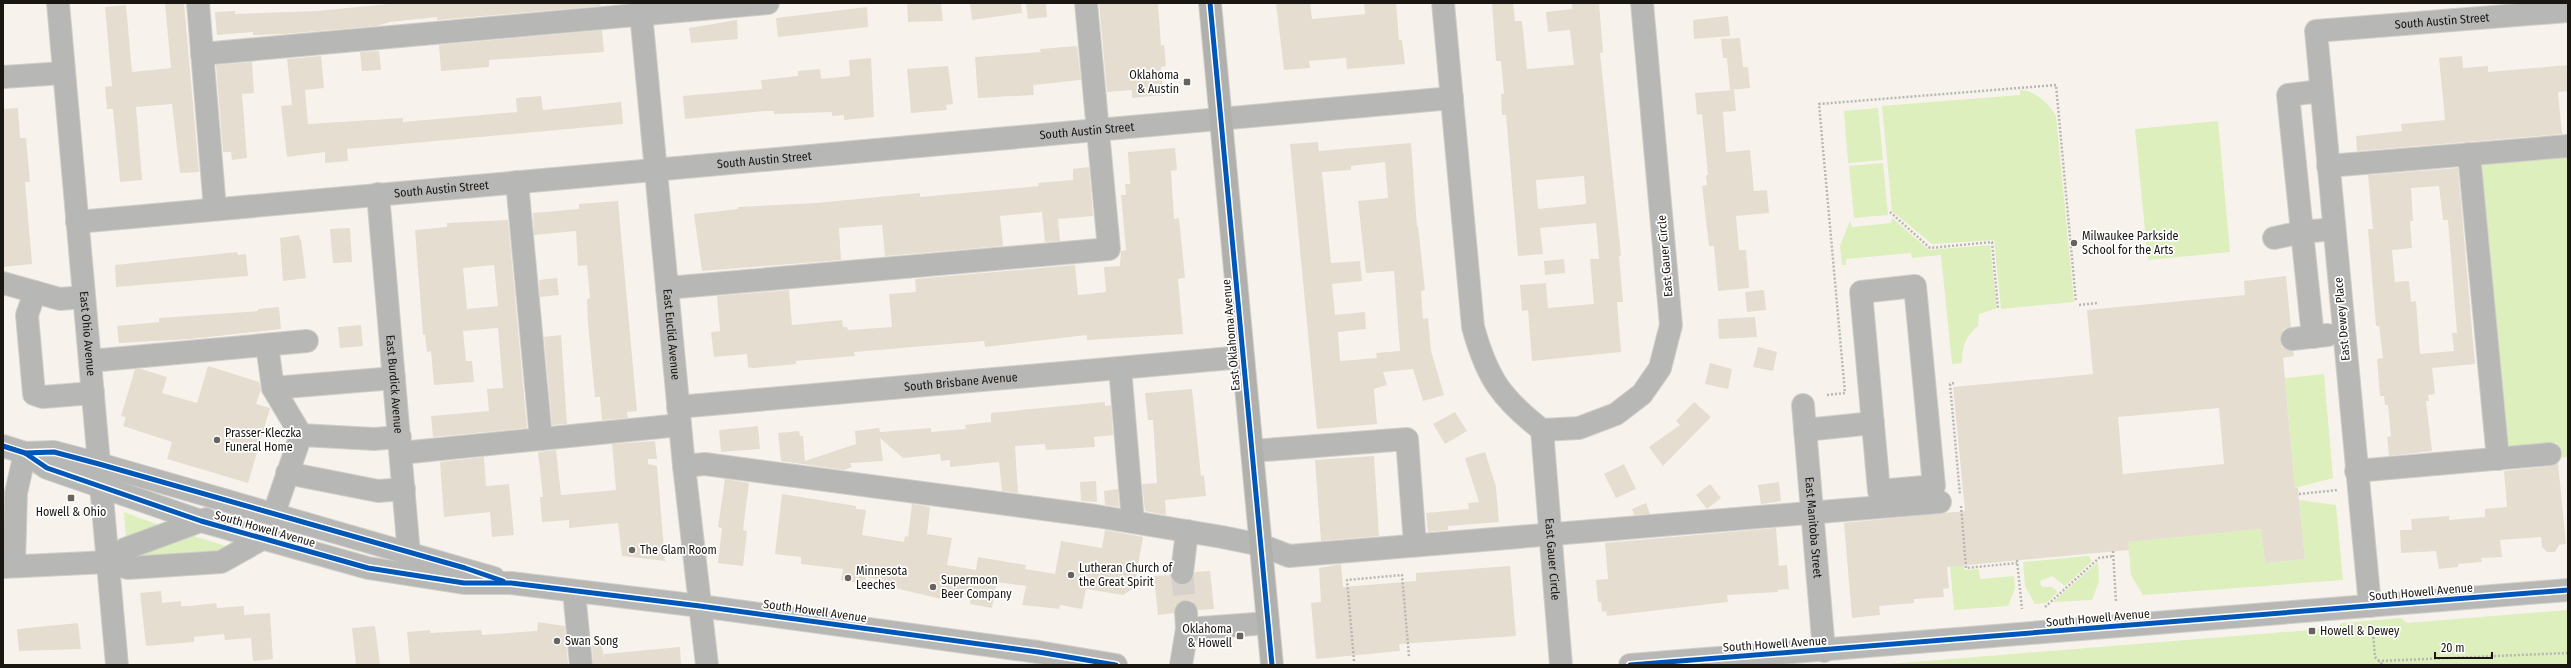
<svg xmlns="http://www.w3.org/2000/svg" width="2571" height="668" font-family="'Fira Sans Condensed',sans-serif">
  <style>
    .green { fill: #dcefbc }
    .building { fill: #e5ddd0; fill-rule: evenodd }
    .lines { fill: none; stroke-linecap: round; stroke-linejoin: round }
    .minor-tunnel { stroke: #d6d2cb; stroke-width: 22; stroke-dasharray: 22 11; stroke-linecap: butt }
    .minor-casing { stroke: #d3d0ca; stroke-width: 24 }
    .major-casing { stroke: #d3d0ca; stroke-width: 24 }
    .path { stroke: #b7b7b4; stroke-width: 2.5; stroke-dasharray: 2 2; stroke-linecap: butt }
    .minor { stroke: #b7b8b6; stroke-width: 22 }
    .major { stroke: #b0b0ac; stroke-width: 22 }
    .cycleway-casing { stroke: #fff; stroke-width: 8 }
    .cycleway { stroke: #0057b8; stroke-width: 5 }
    .poi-dot { fill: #67645f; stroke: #fff; stroke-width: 1.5 }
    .labels { text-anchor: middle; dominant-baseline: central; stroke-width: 3.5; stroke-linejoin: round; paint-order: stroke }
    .street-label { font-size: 12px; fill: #1a1713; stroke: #fff }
    .poi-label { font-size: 12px; fill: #1a1713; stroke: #fff; text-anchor: start }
  </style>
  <rect width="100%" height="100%" fill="#f7f3ec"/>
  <!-- green -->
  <g class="green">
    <path d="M2020,90c14,0 30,14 36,26l18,186 -73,7 -7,-69 -62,4 -40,-33 -10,-105 138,-11z"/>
    <path d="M1878,108l5,52 -35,3 -4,-52z"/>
    <path d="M2218,121l12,131 -82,8 -13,-131z"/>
    <path d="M2568,153v304l-9,1 -2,-15 -54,5 -26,-288z"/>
    <path d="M1883,163l5,52 -34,3 -5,-52z"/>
    <path d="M1892,218l37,32 61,-5 7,63 -18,6 -1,12c-13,11 -16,21 -16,37l-10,1 -11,-109 -29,3 -1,-5 -65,6v6h-4l-2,-19 10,-25 2,6 39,-4z"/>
    <path d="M2324,374l9,104 -38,10 -10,-110z"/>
    <path d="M2299,500l37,5 7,75 -200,15 -12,-20 -3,-33 133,-13 4,34 40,-4z"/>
    <path d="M124,512l35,13v2l-33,12z"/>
    <path d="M187,534l39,12v2l-4,3 -88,7z"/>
    <path d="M2088,556l4,5 -27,25 -13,-10 -12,5 1,4 2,2h9l6,5 -12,11 -11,1 -10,-18 -2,-24z"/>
    <path d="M2098,562l1,19 -7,19 -39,2z"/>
    <path d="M1964,565v5l15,-1 1,10 34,-3 1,12 -7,18 -54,4 -4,-44z"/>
    <path d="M2568,610v55h-691l459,-37 6,-5 59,-5 6,5z"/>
  </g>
  <!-- building -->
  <g class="building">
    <path d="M184,3l15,169 -19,1 -8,-69 -36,3 6,73 -22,2 -7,-73h-6l-2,-22 7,-1 -7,-79 21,-2 6,67 39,-4 -6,-64z"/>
    <path d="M398,3h202l1,3 -164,14v-3l-47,5 -13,4 -93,8 -31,1v-3l-36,3 -2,-23 20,-1v3l82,-3z"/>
    <path d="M907,3h34l2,18 -35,1z"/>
    <path d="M970,3h51l1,10 -50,7z"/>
    <path d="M1026,3h20l1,14 -19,2z"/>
    <path d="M1099,3h59l3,43 3,-1 2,21 -5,1 2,28 -31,3v-8l-25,2z"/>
    <path d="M1276,3h34l2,16 53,-5 -1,-11h32l3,37h3l3,24 -58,5 -1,-11 -37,3 1,7 -26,2z"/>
    <path d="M1492,3h21l2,18h7l5,48 47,-4 -4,-35 -22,2 -2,-20 26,-3v-6h27l4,49 -3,1 21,203h-2l4,46h-6l4,50 -89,9 -4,-51 -6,1 -2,-26 26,-2 2,25 46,-4 -4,-45h9l-3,-36 -56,5 3,26 -25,2 -12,-141h-4l-1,-21h3l-3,-33h-5zM1584,176l2,28 -48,5 -2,-29z"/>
    <path d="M867,7l1,20 -90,10 -2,-19z"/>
    <path d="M1728,16l2,20 -36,3 -1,-19z"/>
    <path d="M737,20l1,19 -47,4 -2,-15z"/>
    <path d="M602,30l2,22 -115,8v7l-48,4 -2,-26z"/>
    <path d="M1740,38l3,29h5l2,21 -20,2 -3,-32h-4l-2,-19z"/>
    <path d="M1077,46l4,34 -48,5 1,10 -56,3 -3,-41 66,-5 -1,-3z"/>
    <path d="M379,51l2,19 -19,1 -2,-19z"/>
    <path d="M321,56l3,32 -19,2 3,34 95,-6v4l114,-10 -1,-14 25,-2 2,14 78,-8 2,22 -276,25 1,12 -23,2v-11l-38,5 -6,-51 11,-1 -5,-46z"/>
    <path d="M2462,56l1,12 25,-2v6l80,-7v26l-10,1 4,42 -205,17 -1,-15 46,-5 -1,-7 44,-4 -6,-62z"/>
    <path d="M871,58l3,59 -30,3v-5l-12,1v-4l-58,2v-3h-10l-79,8 -2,-23 79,-7 -1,-9 37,-4v-5l22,-2 1,10 29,-3 -1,-16z"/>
    <path d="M252,62l2,31 -12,1 5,64 -15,2 -1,-8h-8l-7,-87z"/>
    <path d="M948,66l5,38 -7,1 1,5 -36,3 -4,-44z"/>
    <path d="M1734,90l2,21 -13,1 3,40 24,-2 4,41 13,-1 2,23 -33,3 3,34h7l3,38 -31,3 -4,-45h-5l-7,-60 5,-1 -1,-10h2l-6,-61 -5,1 -2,-22z"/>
    <path d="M18,108l2,30h6l4,44h-5l7,82 -29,3v-158z"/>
    <path d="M1318,142l1,9 92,-8 6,84 1,-1 7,64 -4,1 2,28 5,-1 3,33 13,44 -21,6 -10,-32 -30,3 4,13 -13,4 3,35 -60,5 -27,-285zM1385,162l3,36 -30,3 8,72 28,-2 6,80 -24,2 1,5 -37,3 -2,-29 28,-3 -1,-17 -30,3 -3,-31 30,-3 -2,-20 -29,2 -9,-91 29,-2v-4z"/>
    <path d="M1175,148l2,22 -6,1 3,48 5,-1 6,60 -7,1 5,55 -96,6v-5l-102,12 -1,-6 -130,11 1,4 -59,5v3l-43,4 -5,-1 -1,-13 -33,3 -3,-25 9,-1 -3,-35 72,-6 3,35 50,-5 1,7h4l1,3 44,-3 -3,-33 27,-2 -1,-13 160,-14 3,30 28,-3 -2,-25 16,-1 1,-15 5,-1 -5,-55h5l-1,-11h5l-2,-32z"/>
    <path d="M1089,167l4,49 -35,3 2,22 -15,1 -3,-30 -42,4 3,30 -118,10 -3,-31 -43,3 2,32 -139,11 -8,-57 44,-5v-2l78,-4 104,-10v4l119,-11 -1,-3 35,-3v-11z"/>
    <path d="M2458,168l17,196 -43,4 3,26 -7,1 1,6h-3l6,50 -43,5 -2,-19 4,-1 -3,-31h-3l-1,-9h-4l-3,-37 6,-1 -4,-32h-3l-8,-97h5l-5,-54zM2439,186l4,34h5l9,113h-5l2,18 -34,3 -4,-53 -5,1 -2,-21 -14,1 -3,-32 20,-2 -2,-27h3l-2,-33z"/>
    <path d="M618,201l19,210 -10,1 1,6 -26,2 -2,-23h-5l-7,-74 -1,-24 3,-1 -3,-33 -9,1 -2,-35 -42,4 -1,-22 46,-4v-5z"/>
    <path d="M508,220l19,208 -94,9 -2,-21 58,-5 -2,-22 16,-1 -5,-60 -35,3 3,30h6l2,21 -40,3 -3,-34 -4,1 -2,-18 -2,1 -8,-105 32,-3v-4zM494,265l4,41 -31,3 -4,-41z"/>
    <path d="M350,228l2,34 -19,1 -3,-34z"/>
    <path d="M299,235l1,5 1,-1 5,39 -23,3 -3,-43z"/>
    <path d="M237,252l1,3 8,-1 2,22 -132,11 -1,-22z"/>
    <path d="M1564,259l1,14 -20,2 -1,-14z"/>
    <path d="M2286,276l5,51 -7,2 -4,11 2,7 11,4 1,5 -11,2 12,130h3l1,12 6,59 -40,4 -4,-34 -133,13 1,8 -182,17 2,21 -6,1 1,8 -30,2v4l-35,3 1,9 -28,3 -8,-95 121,-12 -12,-124 140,-13 -6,-64 158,-15 -1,-14zM2219,408l5,56 -101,10 -5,-57z"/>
    <path d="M557,278l2,17 -19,2 -1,-17z"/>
    <path d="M1764,290l2,20 -19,2 -2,-20z"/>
    <path d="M279,307l2,22 -91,10 -71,4 -2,-17 42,-4v-4l99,-7v-2z"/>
    <path d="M1755,317l2,20 -38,2 -1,-20z"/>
    <path d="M361,325l2,21 -23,2 -2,-21z"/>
    <path d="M561,335l6,89 -15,1 -8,-88z"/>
    <path d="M1758,347l19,5 -4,19 -20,-4z"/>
    <path d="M1710,363l22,6 -4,20 -23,-5z"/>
    <path d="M208,366l51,16 2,7 -5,15 14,4 -22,75 -81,-24 5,-17 -49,-16 3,-9 -5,-1 14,-47h6l26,8 -5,16 35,10z"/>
    <path d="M1192,389l9,87 3,-1 2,21 -41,4 1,15 -21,-4 -3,-27 15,-1 -4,-63h-5l-3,-27z"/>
    <path d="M1105,402v4l6,-1 2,30 -19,2 1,10 -49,3 -1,-6 -30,2 3,47 -16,-2 -3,-29 -49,5v-7l-9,1 -1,-7 -37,4 -23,-20 3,23 -33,2 2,4 -8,3 -63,-9 -3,-28 21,-2 1,5h3l2,25 51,-17 -1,-13 24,-3 1,4 51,-4v4l35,-3 -1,-4 26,-3v-9z"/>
    <path d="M1694,402l17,15 -48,49 -14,-19 31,-22 -4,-4z"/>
    <path d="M1455,412l12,19 -22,13 -12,-20z"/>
    <path d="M758,426l2,23 -39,3 -2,-22z"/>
    <path d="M655,441l2,18h-9v5l9,2 8,95 -43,-5 -4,-33 -49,5v-8l-27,2 -2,-25h3l-5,-45 18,-2 5,45 55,-5 -4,-46z"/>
    <path d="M1485,452l11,35 3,35 -51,4v4l-20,2 -2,-19 43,-4 -1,-6 11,-1 -14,-44z"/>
    <path d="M1374,456l5,80 -58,5 -6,-81z"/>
    <path d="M484,457l2,29 23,-2 5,51 -22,2 -2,-25 -46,5 -4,-55z"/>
    <path d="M2558,463l8,81 -7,1 -4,7h-8l-5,-5 -1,-10 -41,3 2,17 -21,1 1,4 -24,2v3l-19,2 -3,-18 -35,2 -1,-23h12l-1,-11 38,-3v4l36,-3v-8l22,-2 -3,-36 47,-5z"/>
    <path d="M1624,464l12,25 -20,9 -12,-24z"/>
    <path d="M725,479l24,4 -6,47 4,1 -4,35 -25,-3 4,-35 -4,-1z"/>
    <path d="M1096,481l1,21 -16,-1 -1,-19z"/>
    <path d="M1779,482l2,19 -20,3 -3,-19z"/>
    <path d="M1710,484l11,14 -14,11 -11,-14z"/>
    <path d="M1118,489l1,18 -14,-2 -1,-14z"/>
    <path d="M782,494l74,12v3l10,1 -4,25 42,7 1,-6 3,1 4,-33 18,3 -3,27 25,4 -5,27 29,5 2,-13 48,8 -1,4 30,5 6,-33 41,7 3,-18 38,7 -9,51 -11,7 -37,-6 -4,20 -22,-4 -1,4 -37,-4 4,-19 -29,-4 -5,26 -22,-4 1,-8 -28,-6 -2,9 -46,-11 1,-5 -30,-6 -1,7 -24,-4 2,-11 -42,-5v-7l-26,-3z"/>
    <path d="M1646,503l4,11 -16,1 -2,-6z"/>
    <path d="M1776,528l3,38 8,-1 2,24 -11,1v2l-51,3 1,7 -121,14 -1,-5 -4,1 -1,-10h-3l-2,-22 12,-1 -3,-36z"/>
    <path d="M1341,564l2,23 73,-6v-8l94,-7 6,70 -117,8 1,7 -84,8 -5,-56 10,-1 -2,-34z"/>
    <path d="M1210,571l4,38 -16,1 -6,-9 -7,-1 -10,6 -1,7 -16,2 -4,-39 16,-1 4,8 7,2 11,-4 3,-9z"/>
    <path d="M161,591l1,12 19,-2v5h10l25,-3 1,5 27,-2v9l26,-2 3,46 -20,2 -2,-23 -26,2 -1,-6 -30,3v5l-48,4 -6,-53z"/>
    <path d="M538,622l27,4 3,39h-158l-3,-33 23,-2v3l51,-3 1,5 55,-4z"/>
    <path d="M78,623l3,26 -62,2 -2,-22z"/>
    <path d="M375,626l5,39h-24l-4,-37z"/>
    <path d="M601,643l4,18 -1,-7 76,-7 1,18h-88l-1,-20z"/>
  </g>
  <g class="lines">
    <!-- minor-tunnel -->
    <path class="minor-tunnel" d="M1182,573l4,39"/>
    <defs>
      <g id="minor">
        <path id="s1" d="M58,3l59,662"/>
        <path d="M198,3l17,206"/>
        <path id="s2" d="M640,3l44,463 23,199"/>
        <path id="s3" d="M1443,3l30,324c14,51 28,71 69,103l19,235"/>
        <path d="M202,54l566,-51"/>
        <path d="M3,77l61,-4"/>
        <path d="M2321,91l-33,4 14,137 32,-3"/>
        <path d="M2469,154l29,305"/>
        <path d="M2328,166l240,-20"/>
        <path d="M517,182l24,257"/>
        <path id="s4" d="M378,194l32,372"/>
        <path id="s5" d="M77,222l1375,-124"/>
        <path d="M2274,238l28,-6 11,105"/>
        <path d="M3,283l57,16 24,-2"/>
        <path d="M1915,286l19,200 -55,5 -18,-199z"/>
        <path d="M667,288l442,-39 -23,-246"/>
        <path d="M35,292l-8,23 7,79 9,3 50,-4"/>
        <path d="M2292,339l36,-4"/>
        <path d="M267,345l6,43"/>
        <path d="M90,361l217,-20"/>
        <path d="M1120,368l13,154"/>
        <path d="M394,378l-121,10 28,47 73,4 26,-2"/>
        <path id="s6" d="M1803,405l21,246"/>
        <path id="s7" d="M678,407l565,-50"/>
        <path d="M1542,430l37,-2 37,-14 26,-20 18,-26 11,-43 -29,-322"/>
        <path d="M1805,430l68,-7"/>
        <path d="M3,446l22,7 29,-1 45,12 395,114"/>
        <path d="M1252,451l155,-12 8,106"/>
        <path d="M25,453l22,15 154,53 167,47 96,15h47l189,23 338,46 78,13"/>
        <path d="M401,453l279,-28"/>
        <path d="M684,466l21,-2 391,52 126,21 39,8 28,11 651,-54"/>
        <path d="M2356,471l194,-17"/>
        <path d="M287,473l91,18 26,-2"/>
        <path d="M274,513l27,-78"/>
        <path d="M108,562l17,-13 81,-30"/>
        <path d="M14,566l2,-73 9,-40"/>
        <path d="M3,567l105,-5 20,6 93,-6 41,-23"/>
        <path d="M1182,573l5,-42"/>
        <path d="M574,591l7,74"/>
        <path id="s8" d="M2370,606l-54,-575 252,-20"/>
        <path d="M1187,629l81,-6"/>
        <path d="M1181,665l6,-36 -1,-17"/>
        <path d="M1630,665l938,-75"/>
      </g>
      <path id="major" d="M1210,3l62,662"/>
    </defs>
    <!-- minor casing -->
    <use href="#minor" class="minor-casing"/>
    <!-- major casing -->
    <use href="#major" class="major-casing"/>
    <!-- path -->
    <g class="path">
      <path d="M1890,212l40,36 62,-6 6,67"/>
      <path d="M2079,305l18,-2"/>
      <path d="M1954,383l-4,1 10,111"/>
      <path d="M1827,395l18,-2 -26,-289 237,-19 20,217"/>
      <path d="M2299,494l39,-4"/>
      <path d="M1961,506l5,62 51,-5"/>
      <path d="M2113,551l3,51"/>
      <path d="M2017,560l5,49"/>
      <path d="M2045,607l54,-49 15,-2"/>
      <path d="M2373,633l2,24 8,8"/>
      <path d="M1354,661l-7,-81 55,-5 7,82"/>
      <path d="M2378,661l190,-8"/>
    </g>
    <!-- minor -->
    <use href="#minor" class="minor"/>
    <!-- major -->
    <use href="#major" class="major"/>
    <defs>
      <g id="cycleway">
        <path d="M1210,3l62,662"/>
        <path d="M3,446l22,7 29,-1 45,12 366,104 38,13"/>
        <path d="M25,453l22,15 154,53 167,47 96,15h47l189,23 338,46 78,13"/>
        <path d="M1630,665l938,-75"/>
      </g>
    </defs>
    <!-- cycleway casing -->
    <use href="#cycleway" class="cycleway-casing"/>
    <!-- cycleway -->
    <use href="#cycleway" class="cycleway"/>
  </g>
  <!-- markers -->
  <g class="poi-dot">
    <rect x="1183" y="78" width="8" height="8" rx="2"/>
    <circle cx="2074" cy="243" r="4"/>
    <circle cx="217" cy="440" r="4"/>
    <rect x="67" y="494" width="8" height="8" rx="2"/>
    <circle cx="632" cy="550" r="4"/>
    <circle cx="1071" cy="575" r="4"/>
    <circle cx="848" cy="578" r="4"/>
    <circle cx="933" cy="587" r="4"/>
    <rect x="2308" y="627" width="8" height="8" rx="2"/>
    <rect x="1236" y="632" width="8" height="8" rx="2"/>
    <circle cx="557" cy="641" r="4"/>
  </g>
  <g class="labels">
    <!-- street labels -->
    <g class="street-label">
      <text stroke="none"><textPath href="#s8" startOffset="704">South Austin Street</textPath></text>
      <text stroke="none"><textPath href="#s5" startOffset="1014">South Austin Street</textPath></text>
      <text stroke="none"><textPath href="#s5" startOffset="690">South Austin Street</textPath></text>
      <text stroke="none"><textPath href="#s5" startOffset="366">South Austin Street</textPath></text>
      <text transform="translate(1665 256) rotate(-95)">East Gauer Circle</text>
      <text transform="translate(2342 319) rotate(-95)">East Dewey Place</text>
      <text stroke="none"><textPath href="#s1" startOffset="332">East Ohio Avenue</textPath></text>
      <text stroke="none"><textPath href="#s2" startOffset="333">East Euclid Avenue</textPath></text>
      <text transform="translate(1231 335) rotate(-95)">East Oklahoma Avenue</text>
      <text stroke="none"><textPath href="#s7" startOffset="284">South Brisbane Avenue</textPath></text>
      <text stroke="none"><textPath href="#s4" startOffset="191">East Burdick Avenue</textPath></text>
      <text stroke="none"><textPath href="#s6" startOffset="123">East Manitoba Street</textPath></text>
      <text transform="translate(265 529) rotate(16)">South Howell Avenue</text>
      <text stroke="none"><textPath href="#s3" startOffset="582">East Gauer Circle</textPath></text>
      <text transform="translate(2421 592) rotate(-5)">South Howell Avenue</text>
      <text transform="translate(815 611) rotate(8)">South Howell Avenue</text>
      <text transform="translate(2098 618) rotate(-5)">South Howell Avenue</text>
      <text transform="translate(1775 644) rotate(-4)">South Howell Avenue</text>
    </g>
    <!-- poi labels -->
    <g class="poi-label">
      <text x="1179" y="75" text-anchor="end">Oklahoma<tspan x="1179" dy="14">&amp; Austin</tspan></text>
      <text x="2082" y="236">Milwaukee Parkside<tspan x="2082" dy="14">School for the Arts</tspan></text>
      <text x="225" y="433">Prasser-Kleczka<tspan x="225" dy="14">Funeral Home</tspan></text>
      <text x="71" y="512" text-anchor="middle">Howell &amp; Ohio</text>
      <text x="640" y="550">The Glam Room</text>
      <text x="1079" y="568">Lutheran Church of<tspan x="1079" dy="14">the Great Spirit</tspan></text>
      <text x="856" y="571">Minnesota<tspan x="856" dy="14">Leeches</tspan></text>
      <text x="941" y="580">Supermoon<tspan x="941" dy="14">Beer Company</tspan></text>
      <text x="1232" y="629" text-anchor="end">Oklahoma<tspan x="1232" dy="14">&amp; Howell</tspan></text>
      <text x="2320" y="631">Howell &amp; Dewey</text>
      <text x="565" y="641">Swan Song</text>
    </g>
  </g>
  <!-- border -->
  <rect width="2571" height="668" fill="none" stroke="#1a1713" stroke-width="8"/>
  <!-- scale -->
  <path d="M2435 652v6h57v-6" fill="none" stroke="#1a1713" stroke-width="2"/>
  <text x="2441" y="652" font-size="12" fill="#1a1713" stroke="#ffffff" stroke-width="3" paint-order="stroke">20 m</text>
</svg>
